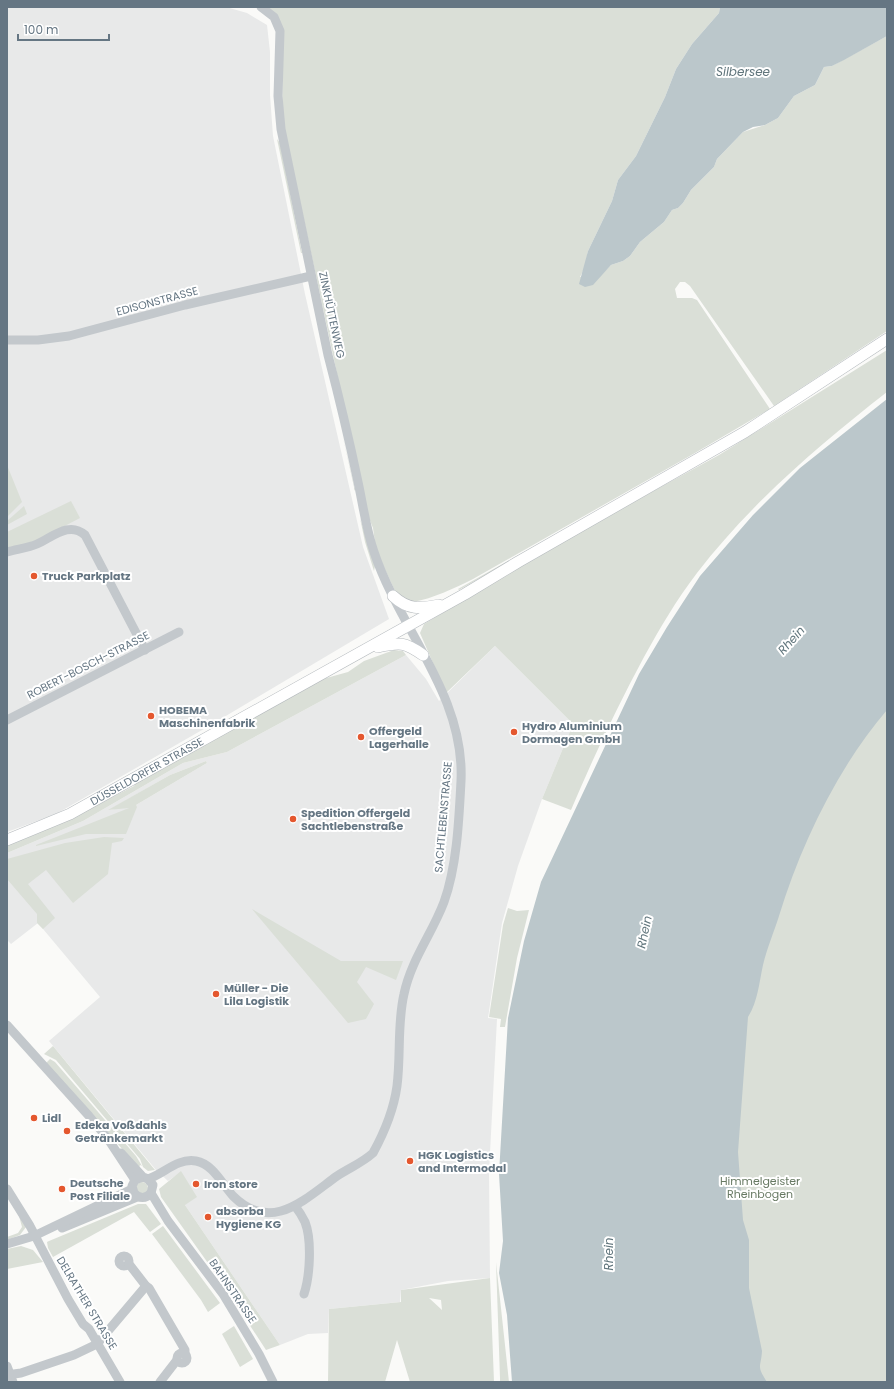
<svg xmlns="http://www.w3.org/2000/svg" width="894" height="1389" font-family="Poppins,sans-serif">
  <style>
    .built { fill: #e8e9e9; fill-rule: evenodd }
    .green { fill: #dadfd7; fill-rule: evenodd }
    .water { fill: #bbc7cb }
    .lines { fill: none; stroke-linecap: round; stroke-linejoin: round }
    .major-casing { stroke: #b5babe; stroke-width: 12 }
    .minor { stroke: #c3c8cc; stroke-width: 9 }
    .major { stroke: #fff; stroke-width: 11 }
    .poi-dot { fill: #e4572e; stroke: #fff; stroke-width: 1.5 }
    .labels { text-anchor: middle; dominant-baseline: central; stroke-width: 4; stroke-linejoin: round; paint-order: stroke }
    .street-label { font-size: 11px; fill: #657683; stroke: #fff }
    .poi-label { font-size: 11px; font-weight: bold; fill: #657683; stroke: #fff; text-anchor: start }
    .park-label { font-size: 11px; fill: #687a64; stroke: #fff }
    .water-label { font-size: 12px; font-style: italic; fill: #60757c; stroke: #fff }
  </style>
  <rect width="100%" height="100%" fill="#fafaf8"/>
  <!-- built -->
  <g class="built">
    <path d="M7,7h219l21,6 20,12 3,27v43l3,41 32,158 58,253 26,72 -180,107 -153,88 -49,18z"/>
    <path d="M495,646l78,78 -31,75 -24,67 -16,57 -14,95 9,1 -8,153 1,106 -42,3 -47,9 -1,12 -71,7 -1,24 -20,1 -28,11 -95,-140 -4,-33 -13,9 -12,-11 -107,-129 51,-44 -62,-74 -27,21 -4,-4v-87l76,-32 100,-58 44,-11 179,-97 20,24 13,22zM206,761l1,2 -71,42 -27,5 61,-35z"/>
  </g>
  <!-- green -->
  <g class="green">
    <path d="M268,7h452l-1,6 -27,31 -16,25 -11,28 -29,59 -18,24 -6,21 -24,50 -3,16 -5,10 26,-7 5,-5 12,-4 7,-5 10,-14 24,-20 8,-12 6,-2 5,-5 8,-13 23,-23 3,-8 26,-27 22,-7 13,-7 16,-22 21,-11 9,-18 8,-1 55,-30v295l-113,75 -84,-120 -5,-4h-5l-5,7 2,9h15l5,2 73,109 -75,44 -222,126c-20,10 -39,19 -60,23l-1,2 -17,-13 -19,-41 -3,-22 -6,-15 -85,-395 1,-71z"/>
    <path d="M277,139l3,4 22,110h-1z"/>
    <path d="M887,350v42c-68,53 -136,111 -190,181 -20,26 -37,55 -53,84 -27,50 -51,101 -73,153l-29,-11 31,-75 -78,-78 -49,47 -26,-60 4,-9 133,-80 162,-89z"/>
    <path d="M342,433l13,56 -1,2v-4z"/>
    <path d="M698,454l-239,136 -1,-1z"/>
    <path d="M7,465l15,37 -15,15z"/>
    <path d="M71,501l9,17 -44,23 -29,8v-17z"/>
    <path d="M24,506l3,8 -20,11v-4z"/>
    <path d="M360,518l15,48 -1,5 -9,-29z"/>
    <path d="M887,582v800h-241l-14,-84z"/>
    <path d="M394,650l9,1 3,4 -179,97 -44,11 -100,58 -76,32v-8l57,-23 70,-36 2,-5 176,-99 36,-10 16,-11z"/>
    <path d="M206,761l1,2 -71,42 1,2 -11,27h-40l-50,12v-1l93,-37 -21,2 62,-35z"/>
    <path d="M104,837l20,1 -2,3 -10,2 -4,31 -35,29 -27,-33 -18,14 27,34 -12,11 -6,-6v-9l-30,-35v-20l58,-16z"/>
    <path d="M508,908l9,3 12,-1 -12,48 -12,69h-5l1,-8 -12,-2 14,-92z"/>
    <path d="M252,909l89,52h62l-7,19 -30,-13 -9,15 17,22 -8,15 -18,4z"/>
    <path d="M53,1046l102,124 -7,1 -5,-4 -3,-8 -84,-99 -12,-6z"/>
    <path d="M50,1059l5,3 81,94 6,10 -2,-1 -1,3 -93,-105z"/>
    <path d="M181,1171l16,26 -12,8 95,140 -14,5 -41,-63 -64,-90 -2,-8z"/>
    <circle cx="142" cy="1188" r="6"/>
    <path d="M7,1196l19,31 -6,8 -13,5v-3l11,-4 4,-6 -3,-11z"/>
    <path d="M138,1204h8l15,20 -11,8 -16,-20 -81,45 -5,-9 -1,-6 2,-1z"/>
    <path d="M163,1226l57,77 -12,9 -7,-12 -49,-66z"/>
    <path d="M21,1246l12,4 10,12 -36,7v-20z"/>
    <path d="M496,1262l13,120h-9v-4z"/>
    <path d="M490,1278l4,104h-84l-13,-42 -12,42h-57l1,-73 72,-7v-12zM429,1298l12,2 1,10z"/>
    <path d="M234,1326l19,33 -13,8 -18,-33z"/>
  </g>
  <!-- water -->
  <g class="water">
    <path d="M720,7h167v29l-43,24 -12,6 -8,1 -9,18 -21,11 -16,22 -13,7 -12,2 -10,5 -26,27 -3,8 -23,23 -8,13 -5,5 -6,2 -8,12 -24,20 -10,14 -7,5 -12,4 -18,20 -8,2 -6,-3 9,-33 24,-50 6,-21 18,-24 29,-59 11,-28 16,-25 27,-31z"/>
    <path d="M887,399v311c-49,57 -86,134 -108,206 -5,16 -12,32 -16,49 -4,18 -5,36 -15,52l-10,135 5,68 6,20v48l13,63c-1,17 -6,14 5,31h-255l-5,-67 -8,-42 4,-32 -4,-67 9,-156 16,-77 17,-59 98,-208 28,-47 33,-51 53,-61 47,-47z"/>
  </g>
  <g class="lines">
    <defs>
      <g id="major">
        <path d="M393,596c15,14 27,13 46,9"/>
        <path d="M378,647c22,-5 27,-5 45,8"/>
        <path id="s1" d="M7,840l63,-26 395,-220 53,-32 227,-130 142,-93"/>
      </g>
    </defs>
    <!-- major casing -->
    <use href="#major" class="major-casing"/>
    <!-- minor -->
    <g class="minor">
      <path d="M7,340h31l31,-4 116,-31 126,-29"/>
      <path d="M7,552c10,-3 21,-4 30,-8 16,-7 32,-23 48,-9l60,115"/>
      <path d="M7,720l172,-88"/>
      <path d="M7,1025l82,91 19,23 27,41"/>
      <path d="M121,1153l22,24 5,2 5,6 -2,8c-5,6 -12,6 -17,0l-2,-7 3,-6 8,-3"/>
      <path d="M148,1179c17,-6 29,-21 48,-18 17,3 26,23 37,35 38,38 72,3 104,-20 12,-8 25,-13 36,-23 11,-20 21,-45 24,-67 4,-31 0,-62 7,-92 7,-34 28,-60 40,-92 13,-36 15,-83 17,-121 4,-86 -61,-151 -87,-229 -8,-23 -11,-47 -16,-70 -9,-43 -19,-85 -30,-127l-47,-226 -3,-33 2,-65 -6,-14 -13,-10"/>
      <path d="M7,1189l23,37 38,73 15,25 6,5 31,53"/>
      <path d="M151,1193l17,28 55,73 36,60 14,28"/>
      <path d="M295,1206c4,5 7,10 10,16 7,18 5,54 -1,72"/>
      <path d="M62,1228l75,-31"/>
      <path d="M7,1244l27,-8 98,-47"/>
      <circle cx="124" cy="1261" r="5"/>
      <path d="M129,1264l17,22 3,2 36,62v5"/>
      <circle cx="182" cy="1358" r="5"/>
      <path d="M7,1366l6,16"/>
      <path d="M7,1375l14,-2 53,-18 23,-11 49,-58"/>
      <path d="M160,1382l17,-22"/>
    </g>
    <!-- major -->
    <use href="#major" class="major"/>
  </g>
  <!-- markers -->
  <g class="poi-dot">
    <circle cx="34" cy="576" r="4"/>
    <circle cx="151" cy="716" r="4"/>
    <circle cx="514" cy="732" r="4"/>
    <circle cx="361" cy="737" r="4"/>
    <circle cx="293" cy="819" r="4"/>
    <circle cx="216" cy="994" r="4"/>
    <circle cx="34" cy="1118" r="4"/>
    <circle cx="67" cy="1131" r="4"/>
    <circle cx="410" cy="1161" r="4"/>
    <circle cx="196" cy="1184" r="4"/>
    <circle cx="62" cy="1189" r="4"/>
    <circle cx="208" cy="1217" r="4"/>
  </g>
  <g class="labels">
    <!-- street labels -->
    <g class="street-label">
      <text transform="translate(157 301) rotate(-15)">EDISONSTRASSE</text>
      <text transform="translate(332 315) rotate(78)">ZINKHÜTTENWEG</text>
      <text transform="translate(88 665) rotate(-27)">ROBERT-BOSCH-STRASSE</text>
      <text stroke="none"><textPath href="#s1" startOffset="156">DÜSSELDORFER STRASSE</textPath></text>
      <text transform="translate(443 817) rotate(-85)">SACHTLEBENSTRASSE</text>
      <text transform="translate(233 1291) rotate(56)">BAHNSTRASSE</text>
      <text transform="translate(87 1303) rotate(59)">DELRATHER STRASSE</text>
    </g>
    <!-- poi labels -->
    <g class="poi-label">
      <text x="42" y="576">Truck Parkplatz</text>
      <text x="159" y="710">HOBEMA<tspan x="159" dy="13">Maschinenfabrik</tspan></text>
      <text x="522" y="726">Hydro Aluminium<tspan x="522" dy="13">Dormagen GmbH</tspan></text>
      <text x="369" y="731">Offergeld<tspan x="369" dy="13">Lagerhalle</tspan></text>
      <text x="301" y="813">Spedition Offergeld<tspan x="301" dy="13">Sachtlebenstraße</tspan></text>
      <text x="224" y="988">Müller - Die<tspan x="224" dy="13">Lila Logistik</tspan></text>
      <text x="42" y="1118">Lidl</text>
      <text x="75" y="1125">Edeka Voßdahls<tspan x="75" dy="13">Getränkemarkt</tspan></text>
      <text x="418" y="1155">HGK Logistics<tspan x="418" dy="13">and Intermodal</tspan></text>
      <text x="70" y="1183">Deutsche<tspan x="70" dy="13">Post Filiale</tspan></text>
      <text x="204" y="1184">Iron store</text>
      <text x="216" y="1211">absorba<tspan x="216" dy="13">Hygiene KG</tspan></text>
    </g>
    <!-- park labels -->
    <g class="park-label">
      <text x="760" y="1181">Himmelgeister<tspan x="760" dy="13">Rheinbogen</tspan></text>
    </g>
    <!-- water labels -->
    <g class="water-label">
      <text x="743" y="71">Silbersee</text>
      <text transform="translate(791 640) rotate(-48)">Rhein</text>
      <text transform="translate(644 932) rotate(-78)">Rhein</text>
      <text transform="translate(608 1254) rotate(-90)">Rhein</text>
    </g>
  </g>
  <!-- border -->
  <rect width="894" height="1389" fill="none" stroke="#657683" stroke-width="16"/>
  <!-- scale -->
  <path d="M18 34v6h91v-6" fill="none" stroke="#657683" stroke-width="2"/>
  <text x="24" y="34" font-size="12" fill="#657683" stroke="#ffffff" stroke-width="3" paint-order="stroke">100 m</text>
</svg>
